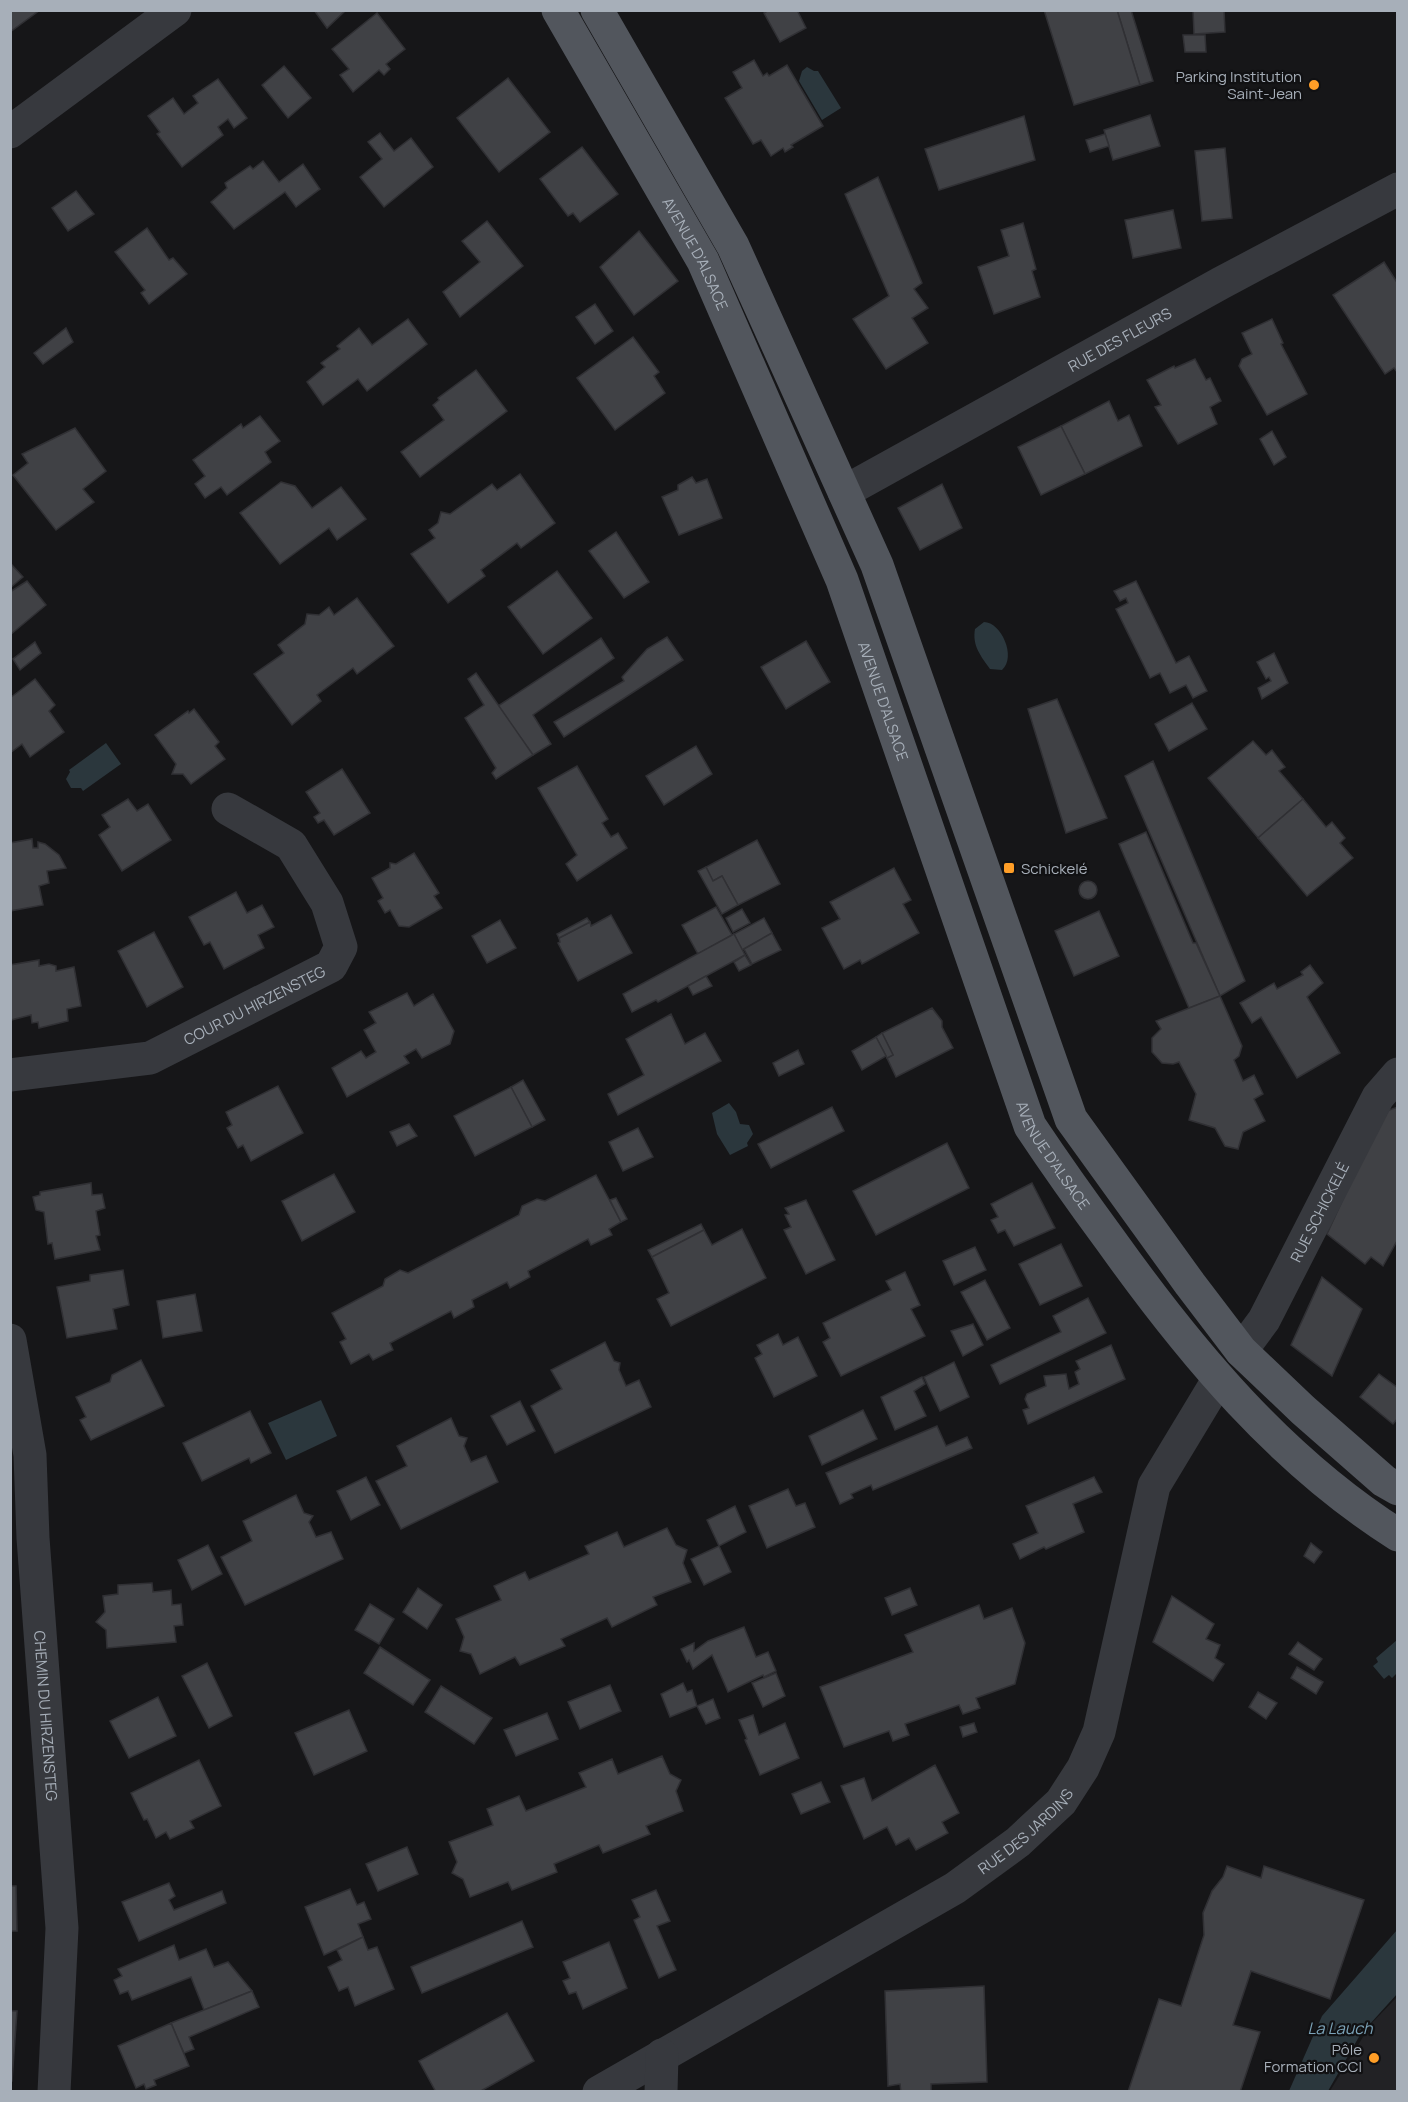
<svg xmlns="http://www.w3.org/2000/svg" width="1408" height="2102" font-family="Manrope,sans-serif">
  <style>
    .built { fill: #222225 }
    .water { fill: #2b373d }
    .building { fill: #404145; stroke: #303034; stroke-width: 1.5 }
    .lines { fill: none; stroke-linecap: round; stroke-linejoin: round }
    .minor { stroke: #37393e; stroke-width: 33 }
    .major { stroke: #52565d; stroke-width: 33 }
    .poi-dot { fill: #ff9e27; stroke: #111113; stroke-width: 2 }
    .labels { text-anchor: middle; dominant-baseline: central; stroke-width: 4.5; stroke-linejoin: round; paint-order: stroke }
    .poi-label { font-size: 15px; fill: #a7afb9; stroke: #111113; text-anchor: end }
    .street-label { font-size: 15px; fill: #a7afb9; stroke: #111113 }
    .water-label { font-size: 16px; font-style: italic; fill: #7ba2b7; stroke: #111113 }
  </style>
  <rect width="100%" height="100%" fill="#161618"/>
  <!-- built -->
  <path class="built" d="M1397,1997v94h-67l41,-67z"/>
  <!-- water -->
  <g class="water">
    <path d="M807,67l7,4h4l23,37 -19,12 -23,-39 3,-10z"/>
    <path d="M984,622c17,0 33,35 18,48l-12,-1c-9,-13 -18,-23 -15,-40z"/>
    <path d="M106,743l15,21 -38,27 -2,-3h-10l-5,-9 4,-7 -1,-2z"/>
    <path d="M729,1103l7,9 4,12 9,1 4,9 -6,9 1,3 -18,9 -13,-21 -5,-21z"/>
    <path d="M321,1400l16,36 -51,24 -18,-37z"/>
    <path d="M1397,1640v33l-5,5 -3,-3 -5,4 -11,-13 5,-4 -2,-4z"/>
    <path d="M1397,1930v64l-37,41 -32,56h-39l33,-75z"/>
  </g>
  <!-- building -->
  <g class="building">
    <path d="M10,10h30l-30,22z"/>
    <path d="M314,10h32l-19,18z"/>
    <path d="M769,10h28l9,18 -26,14 -16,-29z"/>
    <path d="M1117,10h14l22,71 -13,4z"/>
    <path d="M1117,10l23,75 -66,20 -30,-95z"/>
    <path d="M1193,10h31l1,22 -31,2z"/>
    <path d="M377,13l28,36 -19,15 4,5 -6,6 -5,-5 -26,22 -13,-17 9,-6 -17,-20z"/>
    <path d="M1183,35h22l1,17h-21z"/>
    <path d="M754,60l9,16 4,-3 2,3 18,-11 36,61 -32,19 2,2 -8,5 -2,-4 -12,8 -10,-16 -8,4 -28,-46 17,-10 -9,-16z"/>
    <path d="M284,66l27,32 -23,20 -26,-33z"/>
    <path d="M508,78l42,54 -51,40 -42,-54z"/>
    <path d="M218,79l29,39 -13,10 -6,-9 -10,8 5,8 -41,32 -25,-33 3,-2 -12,-16 25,-18 11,16 14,-11 -5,-7z"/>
    <path d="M1150,115l10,31 -47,14 -9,-30z"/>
    <path d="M1024,116l11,44 -96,30 -14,-41z"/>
    <path d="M380,133l14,18 17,-13 22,29 -49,40 -24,-30 22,-18 -14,-17z"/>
    <path d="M1105,134l4,12 -19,6 -4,-12z"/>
    <path d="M582,147l36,47 -38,28 -7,-9 -5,3 -28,-37z"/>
    <path d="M1225,148l7,70 -30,3 -7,-70z"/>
    <path d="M263,161l16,21 24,-18 17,25 -24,18 -11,-15 -51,37 -23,-27 16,-14 -2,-5 25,-17 3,3z"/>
    <path d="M878,177l44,106 -8,6 14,19 -16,10 16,25 -42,26 -33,-50 36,-23 -44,-102z"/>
    <path d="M76,191l18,23 -26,17 -16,-23z"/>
    <path d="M1173,210l8,38 -48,10 -8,-38z"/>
    <path d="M487,221l36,45 -63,51 -17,-25 37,-30 -18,-21z"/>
    <path d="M1023,223l13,46 -4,2 8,26 -46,17 -16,-47 31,-11 -8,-26z"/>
    <path d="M147,228l22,32 4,-2 14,16 -38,30 -8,-11 4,-3 -30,-38z"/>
    <path d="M639,231l39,50 -44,34 -34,-48z"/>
    <path d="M1384,262l14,22v89l-4,-5 -9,6 -52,-79z"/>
    <path d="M595,304l18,27 -18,13 -19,-27z"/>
    <path d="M408,319l19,25 -60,47 -9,-12 -35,26 -16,-23 18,-15 -4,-4 19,-14 -3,-3 22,-18 13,17z"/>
    <path d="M1272,319l11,24 -2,1 26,50 -40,21 -28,-49 3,-7 10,-5 -10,-21z"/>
    <path d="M66,328l7,14 -30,22 -9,-11z"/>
    <path d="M633,337l26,35 -5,4 11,17 -50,37 -38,-52z"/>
    <path d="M1195,359l11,21 4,-2 11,23 -11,6 7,17 -39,20 -23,-37 6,-2 -14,-25 27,-14 1,2z"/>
    <path d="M476,370l31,41 -87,66 -19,-25 43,-32 -11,-15 6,-5 -1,-2z"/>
    <path d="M1109,401l9,20 11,-6 13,31 -57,28 -24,-48z"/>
    <path d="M260,416l20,25 -15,11 6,10 -44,33 -6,-8 -16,11 -10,-14 10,-8 -12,-16 48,-36 2,4z"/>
    <path d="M1061,426l24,48 -44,21 -23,-48z"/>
    <path d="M75,428l31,43 -23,18 11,13 -38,28 -43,-55 15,-12 -6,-9z"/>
    <path d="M1272,431l14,26 -12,8 -14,-26z"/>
    <path d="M520,474l35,49 -34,25 -4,-5 -36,27 4,6 -37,27 -37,-49 24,-16 -6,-8 9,-7 3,-11 9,2 42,-30 5,6z"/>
    <path d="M692,477l4,6 11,-4 15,39 -43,17 -17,-38 16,-7v-5z"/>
    <path d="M281,482l14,4 17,22 29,-21 25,32 -29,21 -8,-12 -49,36 -40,-51z"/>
    <path d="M942,484l20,44 -42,22 -22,-42z"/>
    <path d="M616,532l33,50 -25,16 -35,-47z"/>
    <path d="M12,565l11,12 -13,11v-22z"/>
    <path d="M557,571l35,47 -49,36 -35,-47z"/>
    <path d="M27,581l19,24 -36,30v-43z"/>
    <path d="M1136,581l40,82 13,-7 18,35 -14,7 -7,-13 -16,8 -10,-20 -10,5 -34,-69 12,-6 -2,-5 -6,3 -6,-10z"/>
    <path d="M357,598l37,48 -37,28 -4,-6 -36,27 4,6 -29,24 -38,-51 30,-21 -6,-8 27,-21 2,-10 12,1 10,-8 5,8z"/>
    <path d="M667,637l16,23 -119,77 -10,-15 70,-41 -2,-4 25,-28z"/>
    <path d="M601,638l13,20 -81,57 18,29 -18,11 -35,-49z"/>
    <path d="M806,641l24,41 -44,27 -25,-42z"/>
    <path d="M35,642l6,11 -21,17 -7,-11z"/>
    <path d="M1274,653l14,30 -26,16 -4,-11 13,-7 -2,-4 -3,2 -9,-17z"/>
    <path d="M476,673l57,82 -37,24 -4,-6 4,-5 -31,-50 19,-13 -16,-26z"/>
    <path d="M35,679l20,26 -6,6 15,21 -34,25 -8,-13 -12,9v-55z"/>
    <path d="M1057,699l50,119 -41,15 -38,-124z"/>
    <path d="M1192,703l15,26 -38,22 -14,-27z"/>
    <path d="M194,709l25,33 -4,4 10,13 -34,25 -8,-10h-11l4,-10 -21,-29 33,-24 1,2z"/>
    <path d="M1253,741l13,14 6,-5 13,17 -6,4 24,28 -45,39 -50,-60z"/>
    <path d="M696,746l16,28 -48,31 -18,-29z"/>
    <path d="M1153,761l92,220 -25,15 -95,-220z"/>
    <path d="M577,766l31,53 -6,4 9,14 7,-4 9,15 -50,33 -11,-17 11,-9 -39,-67z"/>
    <path d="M342,769l28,44 -36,22 -10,-15 -6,3 -4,-6 6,-4 -14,-21z"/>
    <path d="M128,799l9,12 11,-7 23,36 -49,31 -23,-36 11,-8 -8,-12z"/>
    <path d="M1303,799l23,28 6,-5 13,16 -5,5 13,15 -46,38 -49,-58z"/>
    <path d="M1146,832l47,111h3l24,53 -31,12 -70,-164z"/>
    <path d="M32,839l1,9h5v-6l7,2 14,11 7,13 -19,3 2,12 -10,3 4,19 -33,6v-68z"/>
    <path d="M757,840l23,44 -42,21 -16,-29 -9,5 -7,-14z"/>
    <path d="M414,853l25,40 -5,3 8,12 -33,19 -10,-1 -9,-16 -5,3 -7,-12 5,-3 -11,-20 18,-10v-5l6,1z"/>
    <path d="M706,867l7,14 9,-5 16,29 -16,9 -24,-43z"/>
    <path d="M894,868l17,32 -8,4 16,29 -57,31 -2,-4 -16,9 -22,-41 18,-9 -10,-17z"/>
    <circle cx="1088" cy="890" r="9"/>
    <path d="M236,892l11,21 15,-8 12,22 -16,8 6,13 -40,21 -14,-27 -6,3 -15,-28z"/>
    <path d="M716,907l16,28 -34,19 -16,-29z"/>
    <path d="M742,909l8,14 -17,9 -7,-14z"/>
    <path d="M1099,911l20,45 -45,20 -19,-45z"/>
    <path d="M611,915l21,38 -54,28 -20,-38 2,-1 -1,-4 31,-16 1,4z"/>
    <path d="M587,918l3,4 -31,16 -2,-4z"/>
    <path d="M764,918l8,15 -30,17 -8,-16z"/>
    <path d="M500,920l16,28 -29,15 -15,-27z"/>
    <path d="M154,932l29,55 -36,20 -29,-56z"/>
    <path d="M772,933l9,17 -29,14 -8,-15z"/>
    <path d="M734,934l11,21 -87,47 -2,-2 -24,12 -9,-18z"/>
    <path d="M745,955l6,10 -12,6 -5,-9z"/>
    <path d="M39,960v6l10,-2 7,2v5l18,-4 7,39 -14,3 1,12 -29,7 -1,-6 -6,1 -1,-8 -20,5 -1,-4v-51z"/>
    <path d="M1310,965l13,18 -16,14 33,56 -43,25 -36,-61 -9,6 -12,-20 34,-20 3,6 26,-14 -2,-3z"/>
    <path d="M706,976l6,10 -19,9 -5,-9z"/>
    <path d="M407,993l7,13 19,-12 21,37 -4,13 -28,14 -6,-9 -12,7 5,7 -62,34 -15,-29 29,-17 5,7 10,-6 -12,-22 12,-7 -7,-11z"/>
    <path d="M1220,996l22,50 -3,10 -5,4 9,21 11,-6 9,19 -9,5 11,22 -22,11 -5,17 -13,-3 -10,-18 -26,-8 7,-26 -17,-32 -6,2 -11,-1 -10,-11v-14l9,-9 -5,-8z"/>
    <path d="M932,1008l10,13v6l11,21 -57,29 -9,-19 6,-3 -11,-22z"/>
    <path d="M671,1014l14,30 20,-11 16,28 -103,54 -10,-21 36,-19 -18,-36z"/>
    <path d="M882,1033l11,22 -6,3 -11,-21z"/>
    <path d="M876,1037l10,19 -24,14 -10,-19z"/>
    <path d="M798,1050l6,14 -25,12 -6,-13z"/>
    <path d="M523,1080l22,40 -13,7 -21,-40z"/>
    <path d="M278,1086l25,47 -52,28 -8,-16 -5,3 -11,-20 5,-3 -6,-13z"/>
    <path d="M511,1087l21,40 -57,29 -21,-40z"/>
    <path d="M832,1107l12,24 -73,37 -13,-24z"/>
    <path d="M1398,1107v132l-15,27 -12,-9 -6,7 -38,-30 56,-122z"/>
    <path d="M409,1124l8,12 -20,10 -7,-14z"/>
    <path d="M638,1128l15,29 -30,14 -14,-29z"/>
    <path d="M947,1143l22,45 -93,47 -23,-44z"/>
    <path d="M334,1174l21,38 -53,29 -20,-40z"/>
    <path d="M596,1175l25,47 -12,7 3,6 -21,10 -3,-6 -60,32 2,6 -20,11 -3,-6 -35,18 2,7 -20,11 -3,-7 -61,32 3,7 -20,10 -4,-6 -18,10 -11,-22 6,-3 -14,-26 51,-27 2,-7 15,-9 8,3 111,-58 3,-9 15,-7 8,2z"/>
    <path d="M91,1183l1,12 10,-1 3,14 -9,3 4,24 -4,1 4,14 -45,9 -3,-16 -4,1 -4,-32 -8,-2 -3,-13 7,-2v-3z"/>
    <path d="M1032,1183l23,45 -41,18 -9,-16 -7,3 -7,-13 7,-3 -7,-13z"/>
    <path d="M616,1198l11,21 -6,3 -11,-22z"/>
    <path d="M806,1200l29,60 -29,14 -22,-44 7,-3 -6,-12 4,-1 -4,-6z"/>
    <path d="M701,1224l3,6 -52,27 -4,-7z"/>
    <path d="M742,1229l24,49 -95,48 -14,-27 12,-6 -17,-36 52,-27 8,15z"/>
    <path d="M1061,1244l21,42 -42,19 -21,-41z"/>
    <path d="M975,1247l11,23 -32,15 -11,-24z"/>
    <path d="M123,1270l6,35 -16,4 4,20 -50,9 -10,-51 33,-6v-6z"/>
    <path d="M905,1272l15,33 -9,4 14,27 -84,40 -18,-34 7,-4 -7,-15 68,-33 -5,-9z"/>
    <path d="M1322,1277l40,32 -30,67 -41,-31z"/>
    <path d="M985,1280l25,48 -23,12 -26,-48z"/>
    <path d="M195,1294l7,37 -39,7 -6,-37z"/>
    <path d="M1088,1298l18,35 -106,51 -9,-19 70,-33 -8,-16z"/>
    <path d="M973,1324l10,21 -20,11 -12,-25z"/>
    <path d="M778,1334l5,11 15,-8 19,39 -43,21 -19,-39 7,-4 -5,-9z"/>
    <path d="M605,1342l9,19 6,2 -1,7 7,16 13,-6 12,27 -96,46 -24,-47 31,-17 -11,-19z"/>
    <path d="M1111,1345l14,34 -97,45 -5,-14 6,-2 -4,-9 2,-5 19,-8 -2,-10 22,-2 3,15 10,-5 -4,-12 5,-3 -4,-8z"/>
    <path d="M141,1360l23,46 -73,34 -11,-20 6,-3 -10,-20 34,-15 2,-7z"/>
    <path d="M954,1362l15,35 -29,14 -16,-34z"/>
    <path d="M1379,1374l19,14v30l-5,6 -33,-27z"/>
    <path d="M922,1377l3,7 -11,7 12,25 -31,14 -14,-33z"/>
    <path d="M520,1401l15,30 -28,14 -16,-29z"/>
    <path d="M863,1410l14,29 -55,26 -13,-29z"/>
    <path d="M250,1411l21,42 -20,10 -2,-5 -47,23 -19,-38z"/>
    <path d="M451,1418l8,18 8,2 -3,8 7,16 15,-6 12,26 -97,47 -25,-48 31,-15 -10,-20z"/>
    <path d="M937,1426l9,20 21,-9 5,11 -99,42 -2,-5 -20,9 2,4 -13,6 -14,-31z"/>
    <path d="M366,1477l14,28 -29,15 -14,-29z"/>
    <path d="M1094,1477l8,15 -29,12 11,28 -38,17 -2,-2 -24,12 -7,-15 25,-11 -12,-27z"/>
    <path d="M788,1489l8,17 9,-3 10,24 -48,21 -18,-42z"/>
    <path d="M296,1495l8,18 9,3 -4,6 7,15 15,-5 12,27 -98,46 -24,-48 31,-16 -9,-20z"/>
    <path d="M735,1506l11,26 -27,14 -12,-26z"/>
    <path d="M667,1528l9,17 11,5 -4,13 8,19 -38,15 4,8 -45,22 -5,-9 -46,21 4,7 -45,19 -5,-8 -35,17 -9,-20 -11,-3 4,-14 -8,-18 45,-19 -7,-14 31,-14 4,8 60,-26 -4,-8 32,-14 7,15z"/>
    <path d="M1311,1543l11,9 -8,11 -10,-7z"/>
    <path d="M208,1545l14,29 -30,16 -14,-30z"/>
    <path d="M719,1546l12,26 -27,13 -13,-26z"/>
    <path d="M152,1583l1,9 18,-2 1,15 9,-1 2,21 -9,1 2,16 -69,6 -1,-18 -10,-8 9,-10 -2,-16 15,-2v-9z"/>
    <path d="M418,1588l24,17 -15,24 -24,-17z"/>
    <path d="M910,1588l7,17 -25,10 -7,-17z"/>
    <path d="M1172,1596l42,28 -8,15 14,6 -5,13 9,6 -11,17 -60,-39z"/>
    <path d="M370,1604l24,15 -15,25 -24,-14z"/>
    <path d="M979,1605l5,14 28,-11 13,35 -10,41 -39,14 4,10 -17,6 -4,-9 -54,19 4,11 -16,6 -4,-10 -45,16 -24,-60 93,-35 -8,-17z"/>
    <path d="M744,1627l12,30 12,-5 8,19 -12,6 -1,-2 -35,17 -16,-37 -19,14 -4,-9 -2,2 -6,-13 13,-6v8l14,-10z"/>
    <path d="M1298,1642l24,17 -8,11 -25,-16z"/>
    <path d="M380,1647l50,33 -17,25 -49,-32z"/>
    <path d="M207,1663l25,53 -23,12 -27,-52z"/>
    <path d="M1297,1667l26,15 -7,12 -25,-16z"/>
    <path d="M776,1673l9,23 -22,11 -11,-24z"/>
    <path d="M683,1683l4,9 5,-2 5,16 -27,11 -9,-23z"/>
    <path d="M610,1685l11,26 -41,18 -12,-27z"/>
    <path d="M441,1686l51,32 -18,26 -49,-32z"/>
    <path d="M1258,1692l19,11 -11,16 -17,-12z"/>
    <path d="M158,1697l18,39 -47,22 -19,-37z"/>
    <path d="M713,1699l7,19 -14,6 -9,-18z"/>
    <path d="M349,1710l18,41 -53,24 -19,-42z"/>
    <path d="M547,1713l11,26 -42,17 -12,-26z"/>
    <path d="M753,1715l6,20 26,-12 14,35 -39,17 -15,-35 2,-1 -8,-19z"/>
    <path d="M974,1723l3,9 -14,5 -3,-10z"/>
    <path d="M662,1756l8,18 11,6 -5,11 7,20 -37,15 4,8 -47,19 -4,-8 -45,19 3,8 -45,18 -4,-8 -38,15 -7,-18 -11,-6 5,-11 -8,-20 44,-17 -6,-16 32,-13 7,15 60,-24 -7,-14 33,-14 6,15z"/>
    <path d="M199,1760l22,46 -31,15 4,7 -24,11 -4,-7 -10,6 -9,-19 -3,1 -13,-27z"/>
    <path d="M935,1765l24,48 -17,9 6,11 -32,17 -7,-12 -13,7 -9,-18 -23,12 -23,-53 23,-8 8,23z"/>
    <path d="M821,1782l9,20 -29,12 -9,-20z"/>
    <path d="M407,1847l11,27 -40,17 -12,-27z"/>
    <path d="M1227,1866l34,12 3,-12 100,34 -34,99 -79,-28 -18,54 27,7 -20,60h-112l31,-93 22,7 23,-71 -1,-22 9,-22 11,-14z"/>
    <path d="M169,1883l6,13 -6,4 5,10 48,-19 4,12 -87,38 -17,-39z"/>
    <path d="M10,1886h6l1,45h-7z"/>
    <path d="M350,1889l7,16 7,-3 7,17 -13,5 5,13 -39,18 -19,-48z"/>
    <path d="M656,1890l14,31 -13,5 19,44 -17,8 -25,-58 6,-3 -8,-17z"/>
    <path d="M522,1921l11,26 -111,46 -11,-26z"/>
    <path d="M363,1937l5,13 9,-3 17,42 -39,17 -7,-19 -9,4 -11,-24 14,-7 -5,-10z"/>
    <path d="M609,1942l18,46 -44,21 -7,-17 -7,2 -6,-13 7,-3 -7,-16z"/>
    <path d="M174,1945l5,15 27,-11 8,18 14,-5 24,29 -48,19 -13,-33 -59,23 -4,-9 -8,3 -6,-14 8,-4 -4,-7z"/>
    <path d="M984,1986l3,96 -56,2v8h-30l-1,-8 -12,2 -3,-95z"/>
    <path d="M252,1991l7,16 -70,30 5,12 -10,4 -13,-30z"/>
    <path d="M10,2011h7l-5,70h-2z"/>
    <path d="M507,2013l27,48 -55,31h-43l-17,-31z"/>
    <path d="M171,2023l18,43 -35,14 2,5 -10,4 -2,-5 -8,4 -18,-42z"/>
  </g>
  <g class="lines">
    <!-- minor -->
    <g class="minor">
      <path d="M10,132l165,-122"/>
      <path id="s1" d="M844,492l377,-209 177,-94"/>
      <path id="s2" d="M10,1075l140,-17 181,-92 10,-19 -14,-44 -36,-58 -63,-36"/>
      <path id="s3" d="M10,1340l20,115 3,83 29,390 -8,164"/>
      <path id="s4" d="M1241,1351l23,-31 114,-223 20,-23"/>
      <path id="s5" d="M599,2092l356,-204 63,-46 43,-40 22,-34 16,-36 55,-246 64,-106"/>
      <path d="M661,2092l1,-37"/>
    </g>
    <!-- major -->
    <g class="major">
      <path id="s6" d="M558,10l145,251 139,319 188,546c26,39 53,77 81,115 80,112 170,220 287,294"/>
      <path d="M597,10l136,236 144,319 194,554 119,165 51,67 62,59 81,71 14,8"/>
    </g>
  </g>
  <!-- markers -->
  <g class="poi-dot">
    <circle cx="1314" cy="85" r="6"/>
    <rect x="1003" y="862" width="12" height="12" rx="3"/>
    <circle cx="1374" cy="2058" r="6"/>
  </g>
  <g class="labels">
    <!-- poi labels -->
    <g class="poi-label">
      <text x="1302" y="76">Parking Institution<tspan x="1302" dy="17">Saint-Jean</tspan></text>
      <text x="1021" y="868" text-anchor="start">Schickelé</text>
      <text x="1362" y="2049">Pôle<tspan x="1362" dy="17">Formation CCI</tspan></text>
    </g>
    <!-- street labels -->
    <g class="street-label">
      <text stroke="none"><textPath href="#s6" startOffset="280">AVENUE D'ALSACE</textPath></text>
      <text stroke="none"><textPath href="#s1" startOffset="315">RUE DES FLEURS</textPath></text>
      <text stroke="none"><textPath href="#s6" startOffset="766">AVENUE D'ALSACE</textPath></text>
      <text stroke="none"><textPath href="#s2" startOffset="258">COUR DU HIRZENSTEG</textPath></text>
      <text stroke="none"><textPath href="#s6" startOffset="1252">AVENUE D'ALSACE</textPath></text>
      <text stroke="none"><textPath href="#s4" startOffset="160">RUE SCHICKELÉ</textPath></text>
      <text stroke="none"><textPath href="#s3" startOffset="378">CHEMIN DU HIRZENSTEG</textPath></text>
      <text stroke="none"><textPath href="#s5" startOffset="501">RUE DES JARDINS</textPath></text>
    </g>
    <!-- water labels -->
    <g class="water-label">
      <text x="1340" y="2028">La Lauch</text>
    </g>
  </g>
  <!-- border -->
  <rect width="1408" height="2102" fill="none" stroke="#a7afb9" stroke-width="24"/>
</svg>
